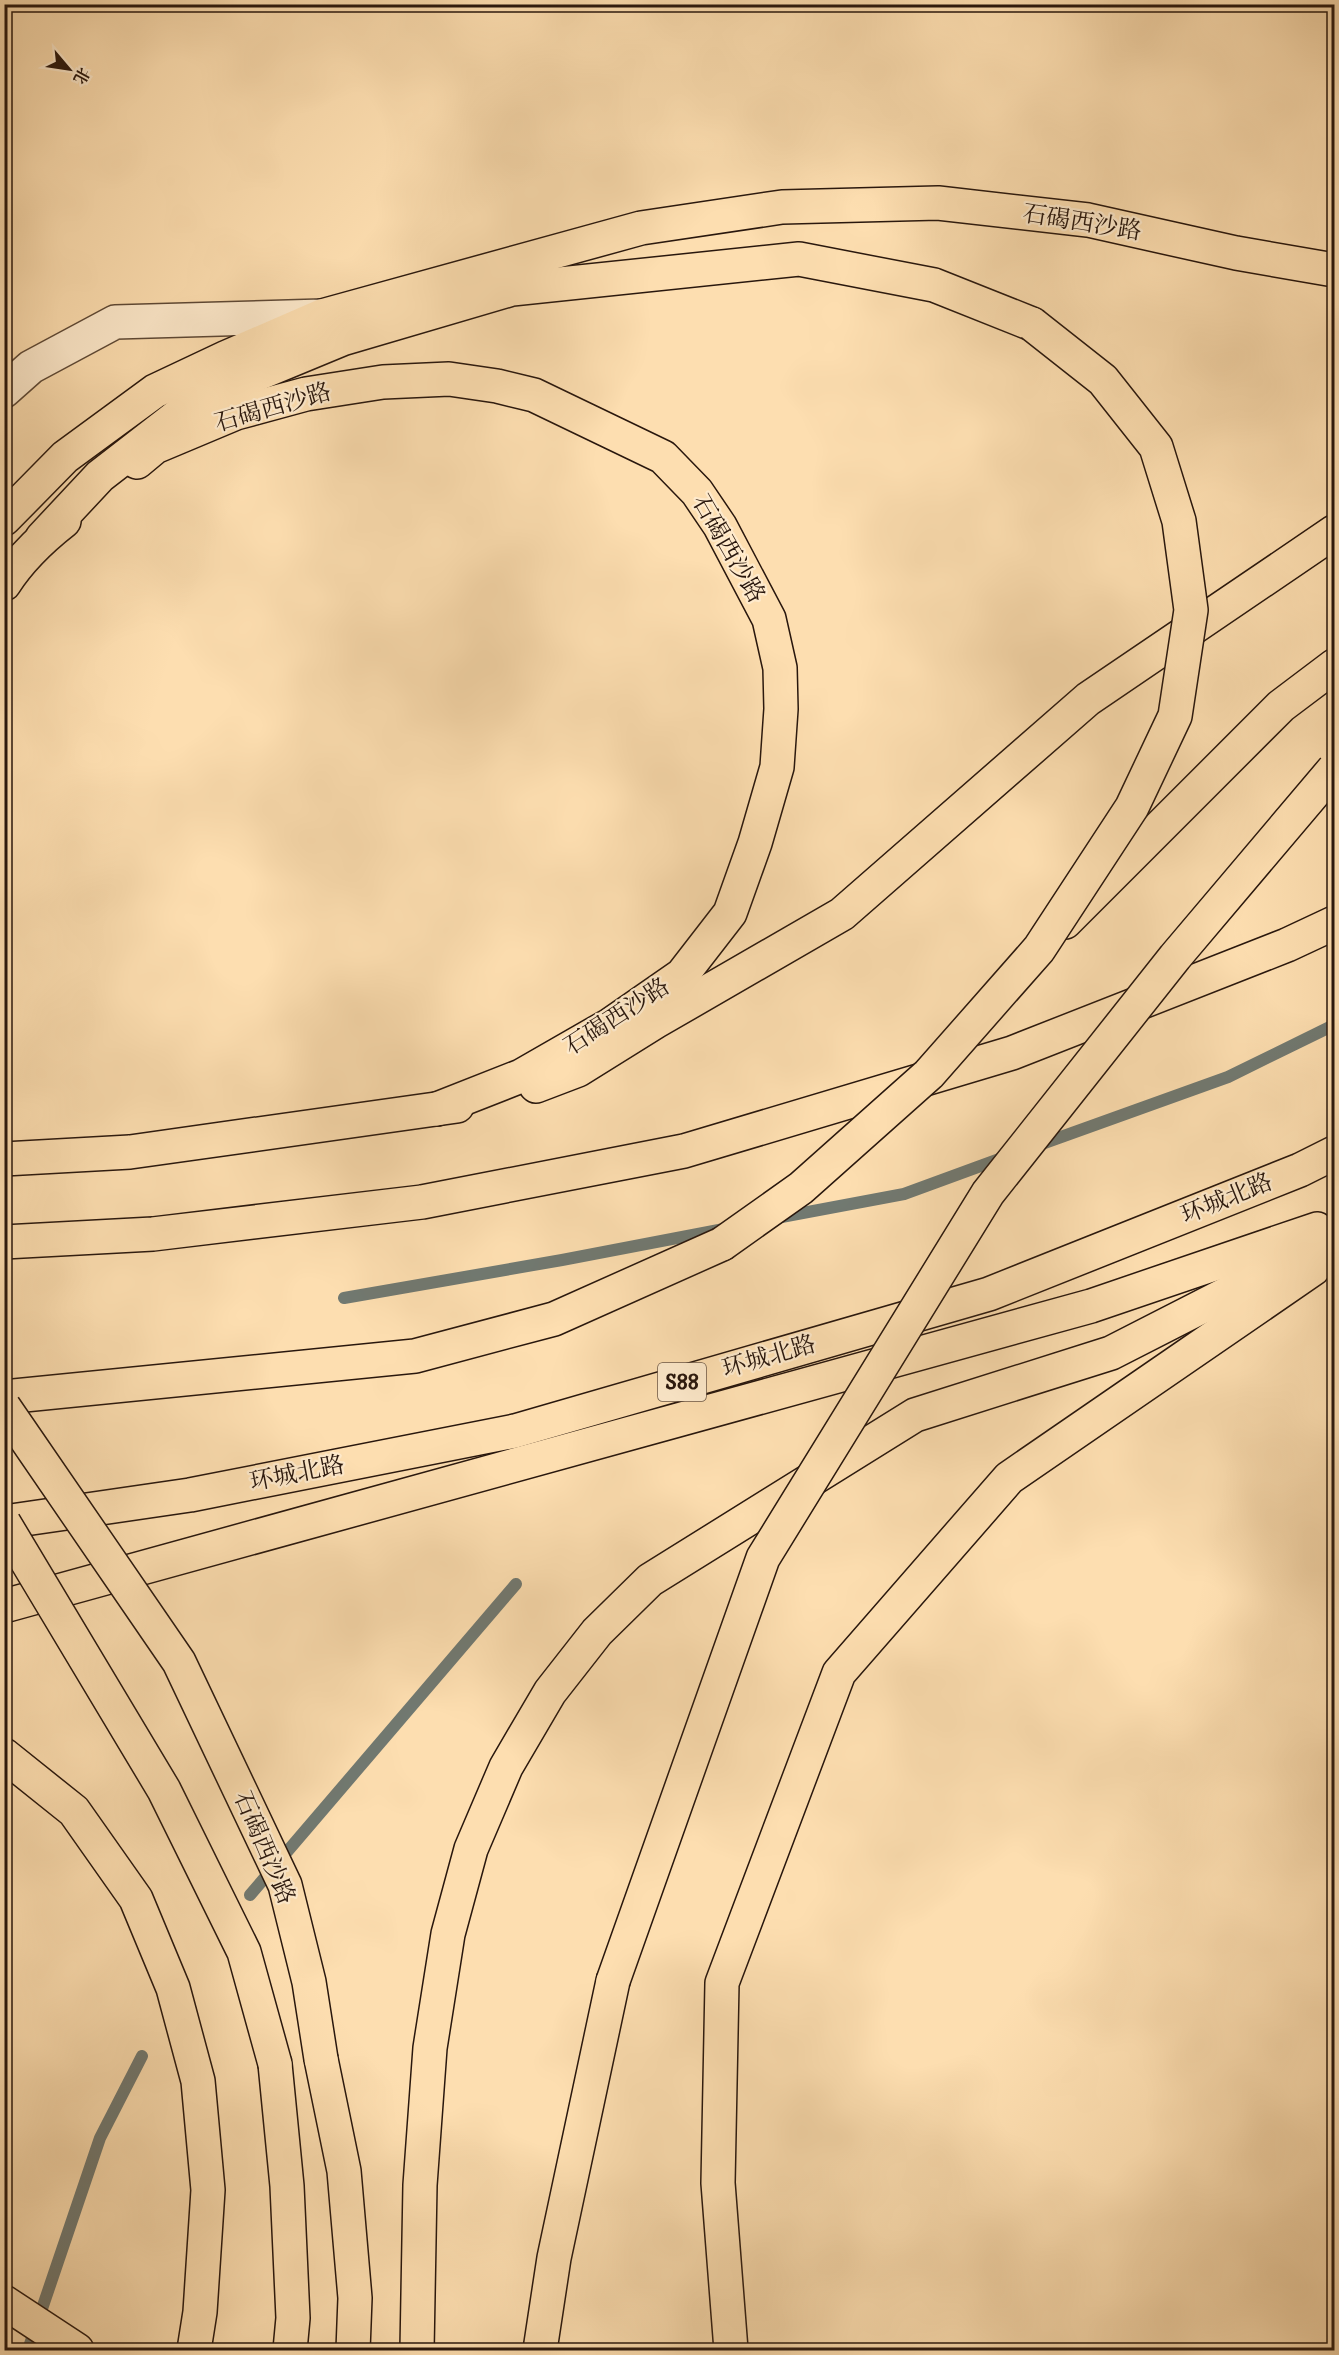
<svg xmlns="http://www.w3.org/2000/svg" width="1339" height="2355" font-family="'IM FELL DW Pica','Noto Serif SC',serif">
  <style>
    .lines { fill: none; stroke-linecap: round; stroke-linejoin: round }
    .stream { stroke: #717971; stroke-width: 12 }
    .street-casing { stroke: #5e4936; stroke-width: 36 }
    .primary-casing { stroke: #29170d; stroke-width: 36 }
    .highway-casing { stroke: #29170d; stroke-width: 36 }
    .street { stroke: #feeacc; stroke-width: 33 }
    .primary { stroke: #fddeb0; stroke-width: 33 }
    .highway { stroke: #fddeb0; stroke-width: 33 }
    .primary-bridge-casing { stroke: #29170d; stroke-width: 36; stroke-linecap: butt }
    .highway-bridge-casing { stroke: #29170d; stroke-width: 36; stroke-linecap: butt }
    .primary-bridge { stroke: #fddeb0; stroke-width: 33 }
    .highway-bridge { stroke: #fddeb0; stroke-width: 33 }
    .labels { text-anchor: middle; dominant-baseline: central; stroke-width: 4.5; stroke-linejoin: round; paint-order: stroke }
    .shield { fill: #feeacc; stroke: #695646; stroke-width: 1.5 }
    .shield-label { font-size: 22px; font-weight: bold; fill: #29170d }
    .street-label { font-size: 24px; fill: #29170d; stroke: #feeacc }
  </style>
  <rect width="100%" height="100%" fill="#fddeb0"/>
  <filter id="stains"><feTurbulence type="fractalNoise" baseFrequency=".00333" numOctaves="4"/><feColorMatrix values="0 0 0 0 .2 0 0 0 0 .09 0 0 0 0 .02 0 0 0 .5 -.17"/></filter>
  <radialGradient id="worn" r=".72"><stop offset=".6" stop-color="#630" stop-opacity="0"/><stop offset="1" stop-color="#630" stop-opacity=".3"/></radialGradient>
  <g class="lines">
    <!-- stream -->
    <g class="stream">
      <path d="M1036,1146l192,-69 106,-52"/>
      <path d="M776,1218l128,-24 101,-37"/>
      <path d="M344,1298l218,-38 162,-31"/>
      <path d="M250,1895l266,-311"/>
      <path d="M28,2350l72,-212 42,-82"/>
    </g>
    <defs>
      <path id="street" d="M4,391l27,-24 84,-45 207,-6"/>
      <g id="primary">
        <path d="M137,462l18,-15 81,-34 70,-19 77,-12 66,-3 48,7 37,9 129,62 34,35 23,34 49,93 11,49 1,41 -4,58 -22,76 -25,70 -48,62 -72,50 -89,51 -84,33"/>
        <path d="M4,519l61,-62 90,-66 70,-33 97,-42 319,-88 141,-21 156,-4 150,17 148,33 98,17"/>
        <path d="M4,584c16,-25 37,-45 60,-63"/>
        <path d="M536,1086l42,-16 77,-48 187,-108 246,-215 246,-167"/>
        <path d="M4,1159l126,-7 327,-46"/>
        <path d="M321,2059l23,112 11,127 -2,52"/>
        <path d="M275,2064l12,122 6,132 -3,32"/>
      </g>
      <g id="highway">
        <path d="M42,538l58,-62 102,-79 140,-58 170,-50 287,-30 135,26 98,39"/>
        <path d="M1065,922l216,-216 53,-40"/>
        <path d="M4,1242l149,-8 269,-32 262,-51 328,-98 275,-108 47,-22"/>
        <path d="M4,1397l411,-41 139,-37 168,-75"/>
        <path d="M4,1522l186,-27 325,-64 474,-137 311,-124 34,-17"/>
        <path d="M4,1606l1087,-300 226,-77"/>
        <path d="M4,1755l70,56 62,88 37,89 25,93 10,109 -8,122 -6,38"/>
        <path d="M4,2302l73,48"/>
        <path d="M417,2350l3,-165 10,-137 18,-114 23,-85 35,-82 44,-75 47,-60 53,-52 265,-165 196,-62 223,-114"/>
        <path d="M540,2350l14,-92 59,-277"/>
        <path d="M731,2350l-13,-167 4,-200 117,-310 170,-195 304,-209"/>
      </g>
    </defs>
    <!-- street casing -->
    <use href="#street" class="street-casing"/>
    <!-- primary casing -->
    <use href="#primary" class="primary-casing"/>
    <!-- highway casing -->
    <use href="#highway" class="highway-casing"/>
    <!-- street -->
    <use href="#street" class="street"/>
    <!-- primary -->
    <use href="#primary" class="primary"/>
    <!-- highway -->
    <use href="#highway" class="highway"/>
    <defs>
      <g id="primary-bridge">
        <path d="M4,1407l175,255 106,223 24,97 12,77"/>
        <path d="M4,1523l160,267 80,162 31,112"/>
      </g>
      <g id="highway-bridge">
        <path d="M722,1244l79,-56 128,-114 110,-125 93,-142 43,-91 16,-106 -12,-89 -23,-74 -53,-67 -71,-56"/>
        <path d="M613,1981l150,-423 225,-365 187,-236 159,-188"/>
      </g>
    </defs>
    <!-- primary-bridge casing -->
    <use href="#primary-bridge" class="primary-bridge-casing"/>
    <!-- highway-bridge casing -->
    <use href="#highway-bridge" class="highway-bridge-casing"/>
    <!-- primary-bridge -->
    <use href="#primary-bridge" class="primary-bridge"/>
    <!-- highway-bridge -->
    <use href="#highway-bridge" class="highway-bridge"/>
  </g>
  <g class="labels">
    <!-- shield labels -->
    <rect class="shield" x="658" y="1363" width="48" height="38" rx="4.5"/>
    <g class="shield-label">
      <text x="682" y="1382">S88</text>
    </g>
    <!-- street labels -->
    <g class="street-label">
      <text transform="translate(1082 223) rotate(9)">石碣西沙路</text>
      <text transform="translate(273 408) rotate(-16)">石碣西沙路</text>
      <text transform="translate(728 549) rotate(60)">石碣西沙路</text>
      <text transform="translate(617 1017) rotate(-33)">石碣西沙路</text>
      <text transform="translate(1227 1199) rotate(-22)">环城北路</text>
      <text transform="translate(769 1357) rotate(-16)">环城北路</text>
      <text transform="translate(297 1474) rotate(-11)">环城北路</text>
      <text transform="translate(264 1848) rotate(67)">石碣西沙路</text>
    </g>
  </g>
  <!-- margin -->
  <rect width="1339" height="2355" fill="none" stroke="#fddeb0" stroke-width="24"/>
  <rect x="6" y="6" width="1327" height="2343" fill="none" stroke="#29170d" stroke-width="3"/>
  <rect x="12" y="12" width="1315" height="2331" fill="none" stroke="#29170d" stroke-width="1.5"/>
  <!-- north arrow -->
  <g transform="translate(69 69) rotate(119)" stroke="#feeacc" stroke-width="4.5" paint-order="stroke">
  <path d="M0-4.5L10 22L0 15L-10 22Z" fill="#29170d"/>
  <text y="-9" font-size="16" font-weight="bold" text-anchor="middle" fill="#29170d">北</text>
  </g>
  <rect width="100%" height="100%" filter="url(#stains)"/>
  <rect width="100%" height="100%" fill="url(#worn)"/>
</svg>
